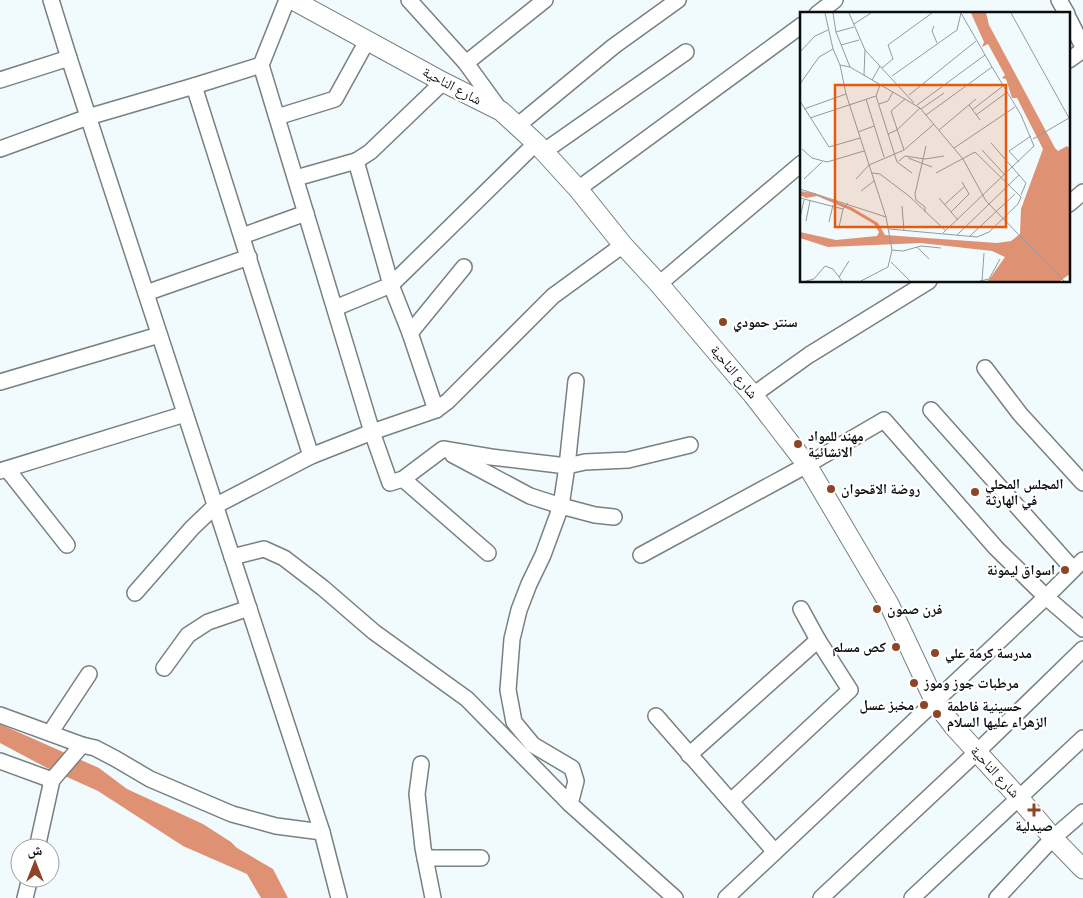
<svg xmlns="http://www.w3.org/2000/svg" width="1083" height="898" font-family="'Fira Sans','Noto Naskh Arabic',sans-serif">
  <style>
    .water { fill: #de9273 }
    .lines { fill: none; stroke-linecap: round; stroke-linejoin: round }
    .minor-casing { stroke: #798082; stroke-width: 18 }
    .major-casing { stroke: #798082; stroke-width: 21 }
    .minor { stroke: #fff; stroke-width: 15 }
    .major { stroke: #fff; stroke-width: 19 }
    .poi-dot { fill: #8d4525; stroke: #fff; stroke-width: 2 }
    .labels { text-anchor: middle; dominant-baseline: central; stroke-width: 4.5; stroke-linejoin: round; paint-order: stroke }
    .street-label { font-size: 14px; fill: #0b0d0e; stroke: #fff }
    .poi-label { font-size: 14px; font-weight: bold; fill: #0b0d0e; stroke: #fff; text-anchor: start }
    .inset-road { fill: none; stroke: #959b9d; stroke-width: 1 }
    .view { fill: #e8590c; fill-opacity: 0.15; stroke: #e8590c; stroke-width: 2.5 }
    .inset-edge { fill: none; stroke: #0b0d0e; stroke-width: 2.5 }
  </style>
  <rect width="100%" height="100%" fill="#f1fafc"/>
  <!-- water -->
  <path class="water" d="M0,724l99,44 28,21 76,35 28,18 6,6 36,21 15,29h-27l-14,-24 -64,-28 -85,-55 -51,-23 -47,-25z"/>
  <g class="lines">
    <defs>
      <g id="minor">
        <path d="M51,0l18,58 253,774 17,66"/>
        <path d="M409,0l57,63 34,47"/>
        <path d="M1059,0l8,14"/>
        <path d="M817,14l18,-14"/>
        <path d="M1069,19l14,28"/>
        <path d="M1069,60l14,-10"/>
        <path d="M466,63l79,-63"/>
        <path d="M261,65l111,367 18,51 13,-4 40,-30 48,8 76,9 18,-4 43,-2 62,-15"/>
        <path d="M0,80l69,-22"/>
        <path d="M194,86l117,370"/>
        <path d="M277,117l58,-18 32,-58"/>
        <path d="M517,126l97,-80 64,-46"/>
        <path d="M0,149l88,-32 106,-31 67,-21 26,-65"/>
        <path d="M543,152l143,-100"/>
        <path d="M296,178l60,-17"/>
        <path d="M578,189l224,-164"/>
        <path d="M1069,204l14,-12"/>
        <path d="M242,236l64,-23"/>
        <path d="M659,284l143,-121"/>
        <path d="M146,293l103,-36"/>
        <path d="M335,308l56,-23 145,-142"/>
        <path d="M410,333l54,-66"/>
        <path d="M985,368l35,46 63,69"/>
        <path d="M0,382l159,-47"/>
        <path d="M753,395l56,-40 120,-74"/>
        <path d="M436,410l-26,-77 -19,-48 -35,-124 14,-9 73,-70"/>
        <path d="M931,410l142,159"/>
        <path d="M453,455l77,41 31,10 34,9 19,2"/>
        <path d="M7,469l60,76"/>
        <path d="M0,471l185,-57"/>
        <path d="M403,479l85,74"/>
        <path d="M641,555l166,-90 77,-45 112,128 50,49 37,32"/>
        <path d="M232,557l32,-8 20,9 39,30 51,44 93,67 103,105 105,94"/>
        <path d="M135,593l57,-65 23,-22 96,-50 61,-24 64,-22 12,-9 105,-105 70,-51"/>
        <path d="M164,668l24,-33 20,-13 41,-14"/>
        <path d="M0,715l82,30 13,3 21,11 34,20 82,35 44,12 46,6"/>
        <path d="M656,716l119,136"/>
        <path d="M50,733l39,-59"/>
        <path d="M689,755l129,-115"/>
        <path d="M0,761l52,19"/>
        <path d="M421,764l-4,30 6,54 10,50"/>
        <path d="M731,801l119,-111 -32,-50 -17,-31"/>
        <path d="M570,804l6,-23 -4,-13 -39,-23 -19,-23 -6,-32 4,-51 7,-29 10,-26 14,-29 18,-49 6,-40 9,-85"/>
        <path d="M37,848l15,-68 30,-35"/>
        <path d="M425,858h56"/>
        <path d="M25,898l5,-20"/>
        <path d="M726,898l320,-301 37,-37"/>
        <path d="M821,898l156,-146 106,-103"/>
        <path d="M912,898l171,-160"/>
        <path d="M997,898l56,-60 30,-26"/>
      </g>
      <path id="major" d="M293,0l150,82 58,29 35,32 42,46 45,56 36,39 94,111 54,70 82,139 46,98 20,26 64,70 34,40 30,31"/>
    </defs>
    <!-- minor casing -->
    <use href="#minor" class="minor-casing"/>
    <!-- major casing -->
    <use href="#major" class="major-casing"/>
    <!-- minor -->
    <use href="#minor" class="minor"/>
    <!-- major -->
    <use href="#major" class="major"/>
  </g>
  <!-- markers -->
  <g class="poi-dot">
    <circle cx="723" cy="322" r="5"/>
    <circle cx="798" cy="444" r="5"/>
    <circle cx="831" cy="489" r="5"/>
    <circle cx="975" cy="492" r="5"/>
    <circle cx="1065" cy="570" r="5"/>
    <circle cx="877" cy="609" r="5"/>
    <circle cx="896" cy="647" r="5"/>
    <circle cx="935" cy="653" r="5"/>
    <circle cx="914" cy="683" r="5"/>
    <circle cx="924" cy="705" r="5"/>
    <circle cx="937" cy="714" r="5"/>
    <path d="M1031.5 802.5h5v5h5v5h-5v5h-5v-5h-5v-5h5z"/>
  </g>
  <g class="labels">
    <!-- street labels -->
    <g class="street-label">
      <text transform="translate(452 86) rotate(28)">شارع الناحية</text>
      <text transform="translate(734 372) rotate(50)">شارع الناحية</text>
      <text transform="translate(995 772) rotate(47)">شارع الناحية</text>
    </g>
    <!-- poi labels -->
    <g class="poi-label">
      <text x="733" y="322">سنتر حمودي</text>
      <text x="808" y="436">مهند للمواد<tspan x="808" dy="16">الانشائية</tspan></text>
      <text x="985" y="484">المجلس المحلي<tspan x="985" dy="16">في الهارثة</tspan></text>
      <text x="841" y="489">روضة الاقحوان</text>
      <text x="1055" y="570" text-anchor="end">اسواق ليمونة</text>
      <text x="887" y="609">فرن صمون</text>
      <text x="886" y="647" text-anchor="end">كص مسلم</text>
      <text x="945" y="653">مدرسة كرمة علي</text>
      <text x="924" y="683">مرطبات جوز وموز</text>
      <text x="914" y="705" text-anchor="end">مخبز عسل</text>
      <text x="947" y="706">حسينية فاطمة<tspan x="947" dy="16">الزهراء عليها السلام</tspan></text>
      <text x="1034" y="826" text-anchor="middle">صيدلية</text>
    </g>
  </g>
  <!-- overview -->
  <g transform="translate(800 12)">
    <rect width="270" height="270" fill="#f1fafc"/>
    <path d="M171,1h15l3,12 66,123 3,3 9,-5 3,3v125l-10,7h-72l17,-24 -13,-6 -71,-8 -93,4 -28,-9v-6l36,8 41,-4 2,-4 -5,-8 -24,-14 -33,-14 -11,2 -6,-3v-4l14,2 37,14 27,16 7,12 112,8 14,-2 9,-7 1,-25 22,-60 -26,-51h-5l-6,-19 -4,-1 3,-3 -17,-31 -6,3 2,-5z" fill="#de9273"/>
    <path class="inset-road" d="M25,1l8,36 7,16 10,2 70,41 43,51 23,42 78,80M33,1l3,19 14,35M49,1l16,37 49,53M211,1l58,105 -36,21M54,12l17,-11M134,14l-2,5 5,12M36,20l18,-5M41,33l18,-5M0,40l15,-16 13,-6M40,53l6,29 40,123 6,33 -4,17 -27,14M82,56l11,-9 -5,-14 44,-32M64,63l1,-25M92,64l65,-46 4,-17M72,68l8,-14M0,72l19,-27 14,-8M109,83l67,-54M76,84l21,66 15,11M66,87l18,58M0,89l29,46 31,-9M79,92l9,-3 5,-9M117,93l68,-50M169,93l11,15M4,97l42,-15M121,97l23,-16M172,98l31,-24M126,103l66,-48 -31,-54M176,103l30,-22M10,106l66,-22 4,-11M139,118l37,-31M58,120l16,-6M88,122l9,-4 23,-22M191,131l35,40 -5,12M154,136l61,-41M2,137l10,9 15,4 37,-11M104,138l-13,-39 14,-12M182,138l23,25M108,146l24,9M99,149l6,-5 20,3 19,-3M219,150l-10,-11 22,-15M72,161l8,1 29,22 37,35M4,167l18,-17M56,167l13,-14 35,-15 30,-26M0,177l86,28M61,179l13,-10M0,186l43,11M139,186l19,22M144,193l20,-18M102,194l2,25M125,200v-5l-9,-7 -1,-6 11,-48M151,200l18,-18 -7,-12M0,206l4,-18M6,209l4,-20M29,210l4,-17M39,215l4,-18 5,-6M89,217l88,8 12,-5 29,-28 3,-7 -46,-45 -39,21M143,221l91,-87 -13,-31 -29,-48M157,223l62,-60M170,224l45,-42M117,235l12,12M92,238l11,1 18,-5 20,2M91,250l19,19M39,265l10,-16M6,269l8,-2 11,-13 8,3 9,12M180,269l9,-2 11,-20M182,269l2,-28"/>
    <path class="view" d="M35,73h171v142h-171z"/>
    <rect width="270" height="270" class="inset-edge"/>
  </g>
  <!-- north arrow -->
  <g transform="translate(35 863)"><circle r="24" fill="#ffffff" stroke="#9d9e9f"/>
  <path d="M0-4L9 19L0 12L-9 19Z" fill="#8d4525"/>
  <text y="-8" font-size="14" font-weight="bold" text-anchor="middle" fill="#0b0d0e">ش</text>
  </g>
</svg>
